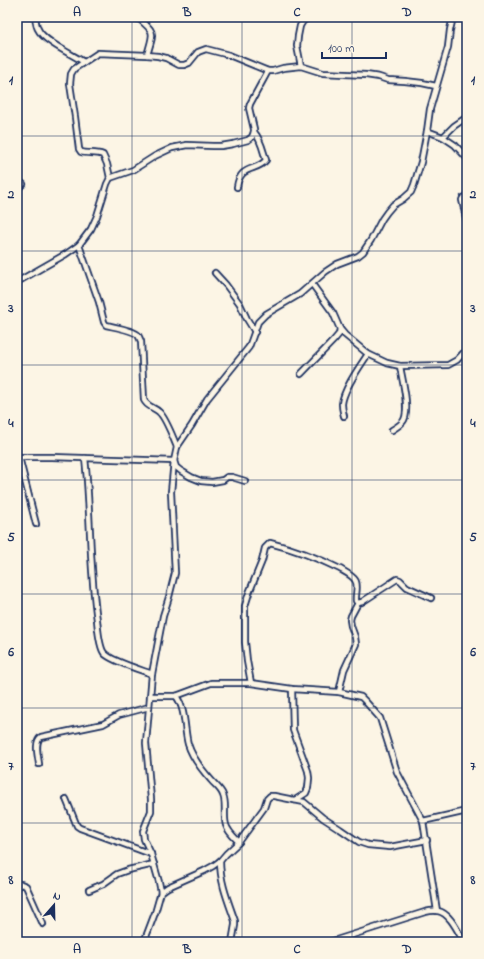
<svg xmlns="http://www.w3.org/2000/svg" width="484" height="959" font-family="'Indie Flower',sans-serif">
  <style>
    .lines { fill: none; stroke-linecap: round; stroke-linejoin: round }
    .street-casing { stroke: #1b2f5e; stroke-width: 8 }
    .street { stroke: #fcf5e5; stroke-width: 4.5 }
    .grid { fill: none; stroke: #1b2f5e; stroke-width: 1; stroke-opacity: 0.55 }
    .neatline { fill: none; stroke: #1b2f5e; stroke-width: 1.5 }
    .grid-label { font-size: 13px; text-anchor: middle; font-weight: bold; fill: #1b2f5e }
  </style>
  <rect width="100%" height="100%" fill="#fcf5e5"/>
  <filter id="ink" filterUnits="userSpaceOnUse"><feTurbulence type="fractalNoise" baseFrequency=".025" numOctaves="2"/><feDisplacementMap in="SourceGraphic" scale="8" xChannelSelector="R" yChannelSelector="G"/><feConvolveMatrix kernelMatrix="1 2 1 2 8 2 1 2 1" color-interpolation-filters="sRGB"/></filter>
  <g filter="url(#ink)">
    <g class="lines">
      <defs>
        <g id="street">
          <path d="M35,17c1,4 1,9 3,12 5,12 35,26 46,33"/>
          <path d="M137,17c19,16 17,14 10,38"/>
          <path d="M301,66l-4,-20 1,-10 2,-10 3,-5 6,-4"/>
          <path d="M427,131l16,6 12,8 12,13"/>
          <path d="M443,137l11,-11 13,-9"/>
          <path d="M110,178l-3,-14 -4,-9c-7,-3 -15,-1 -22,-3l-2,-3 -4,-32 -5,-33 1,-10 3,-5 24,-16 49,2 11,1 8,2 13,7h5l5,-2 9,-11 8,-3 23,6 39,16h5l10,-3 18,-2 22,7 43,2 13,2 9,3 17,1 17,2 14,3"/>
          <path d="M237,187c3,-23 20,-15 29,-27 -3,-9 -5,-21 -12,-28"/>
          <path d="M17,189l6,-5"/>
          <path d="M467,196l-4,2 -1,2 5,22"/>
          <path d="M79,245l20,57 5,20 2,3c8,2 27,5 32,10 1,1 2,5 3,6l3,59c3,7 10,7 15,12 7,6 14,26 18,35"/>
          <path d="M215,273l11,12 14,19 7,15 8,13"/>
          <path d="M17,282l49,-28 13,-9 12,-16 6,-13 10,-32 3,-6 23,-8 22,-14 17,-8 15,-3 26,1h8l12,-2 15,-4 4,-3 2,-5v-3l-5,-21 1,-4 18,-33"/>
          <path d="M312,284l21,29 7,16 5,6 23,19 19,9 13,3 48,-1 9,-5 10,-11"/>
          <path d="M301,374l33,-34 5,-6 1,-5"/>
          <path d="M344,416c-1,-4 -2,-7 -2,-12 1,-14 18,-38 26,-50"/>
          <path d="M392,430c5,-3 10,-6 12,-10 6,-12 -2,-41 -4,-54"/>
          <path d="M19,457l17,67"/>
          <path d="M17,458l2,-1h33l122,4 2,6 5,4 10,6 10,4 11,1 11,-2 4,-3h5l13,4"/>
          <path d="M85,458c6,54 4,109 12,162 1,9 2,26 7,33 7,8 37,17 48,21"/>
          <path d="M251,683l-4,-22 -2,-19v-36l4,-13 13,-32 3,-13 5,-5c24,6 48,15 70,26 5,3 12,6 15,11 4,5 0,14 1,21l2,2 4,-1 35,-23 3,1 7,7 24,11"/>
          <path d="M292,689l1,41 15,41 1,7 -1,10 -2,5 -11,7"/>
          <path d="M339,692l5,-22 12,-26 -1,-7 -4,-11 -1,-6 1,-4 7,-13"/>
          <path d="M150,696h26l35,-13h40l41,6 47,3 22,5 4,4 15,17 17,54 26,49 14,90"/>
          <path d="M176,696c10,13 8,33 12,48 4,13 14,26 23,36 4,5 10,9 12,15 4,9 0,20 3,30 2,7 8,12 13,17"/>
          <path d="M39,764c-1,-8 -5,-22 2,-27l62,-13 16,-9 30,-8"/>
          <path d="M66,799l11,27 3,2 71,26"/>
          <path d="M423,821l44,-10"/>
          <path d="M220,861c0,21 8,40 15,60v4l-3,17"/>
          <path d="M17,887l4,-3 5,2 17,38"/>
          <path d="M89,890l14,-6 14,-10 11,-4 26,-6"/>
          <path d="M161,892l7,-5 36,-16 9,-5 7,-5 6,-7 13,-12 25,-34 3,-9 3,-3h4l30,6 19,16 17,11 19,13 9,3 22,2 37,-7"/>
          <path d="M144,942l11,-29 6,-21 -2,-10 -8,-28 -7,-15 -1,-8 8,-20v-12l-5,-56 6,-69 11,-58 6,-19 6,-24 -4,-81 3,-31 3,-14 15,-22 15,-26 42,-52 9,-25 8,-8 34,-20 25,-22 12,-8 21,-8 5,-4 8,-12 11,-21 5,-7 6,-7 10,-6 8,-7 3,-7 7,-23 6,-31 3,-22 18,-62 2,-17 3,-13"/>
          <path d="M330,942l95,-30c4,-1 8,-2 13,-1 12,2 20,21 26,31"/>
        </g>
      </defs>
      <!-- street casing -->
      <use href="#street" class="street-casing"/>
      <!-- street -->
      <use href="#street" class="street"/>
    </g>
  </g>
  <!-- grid -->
  <path class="grid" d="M132,17v925M242,17v925M352,17v925M17,136h450M17,251h450M17,365h450M17,480h450M17,594h450M17,708h450M17,823h450"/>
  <!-- margin -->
  <rect width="484" height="959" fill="none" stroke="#fcf5e5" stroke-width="44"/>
  <!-- north arrow -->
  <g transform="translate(54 905) rotate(20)" stroke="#fcf5e5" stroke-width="3" paint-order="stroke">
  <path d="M0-3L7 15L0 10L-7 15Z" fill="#1b2f5e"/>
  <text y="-6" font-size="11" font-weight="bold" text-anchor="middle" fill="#1b2f5e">N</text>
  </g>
  <!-- scale -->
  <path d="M322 52v6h64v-6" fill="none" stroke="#1b2f5e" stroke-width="2"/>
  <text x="328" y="52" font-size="12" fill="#1b2f5e" stroke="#fcf5e5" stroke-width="3" paint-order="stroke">100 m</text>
  <rect x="22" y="22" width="440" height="915" class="neatline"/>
  <g class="grid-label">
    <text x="77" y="16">A</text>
    <text x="187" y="16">B</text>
    <text x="297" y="16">C</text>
    <text x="407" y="16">D</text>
    <text x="11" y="84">1</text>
    <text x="473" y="84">1</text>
    <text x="11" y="198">2</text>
    <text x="473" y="198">2</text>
    <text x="11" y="312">3</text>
    <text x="473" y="312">3</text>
    <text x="11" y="427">4</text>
    <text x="473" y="427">4</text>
    <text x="11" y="541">5</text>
    <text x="473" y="541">5</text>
    <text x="11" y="656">6</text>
    <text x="473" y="656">6</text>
    <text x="11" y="770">7</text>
    <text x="473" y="770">7</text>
    <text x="11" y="884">8</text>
    <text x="473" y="884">8</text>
    <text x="77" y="953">A</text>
    <text x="187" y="953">B</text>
    <text x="297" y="953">C</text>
    <text x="407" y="953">D</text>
  </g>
</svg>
